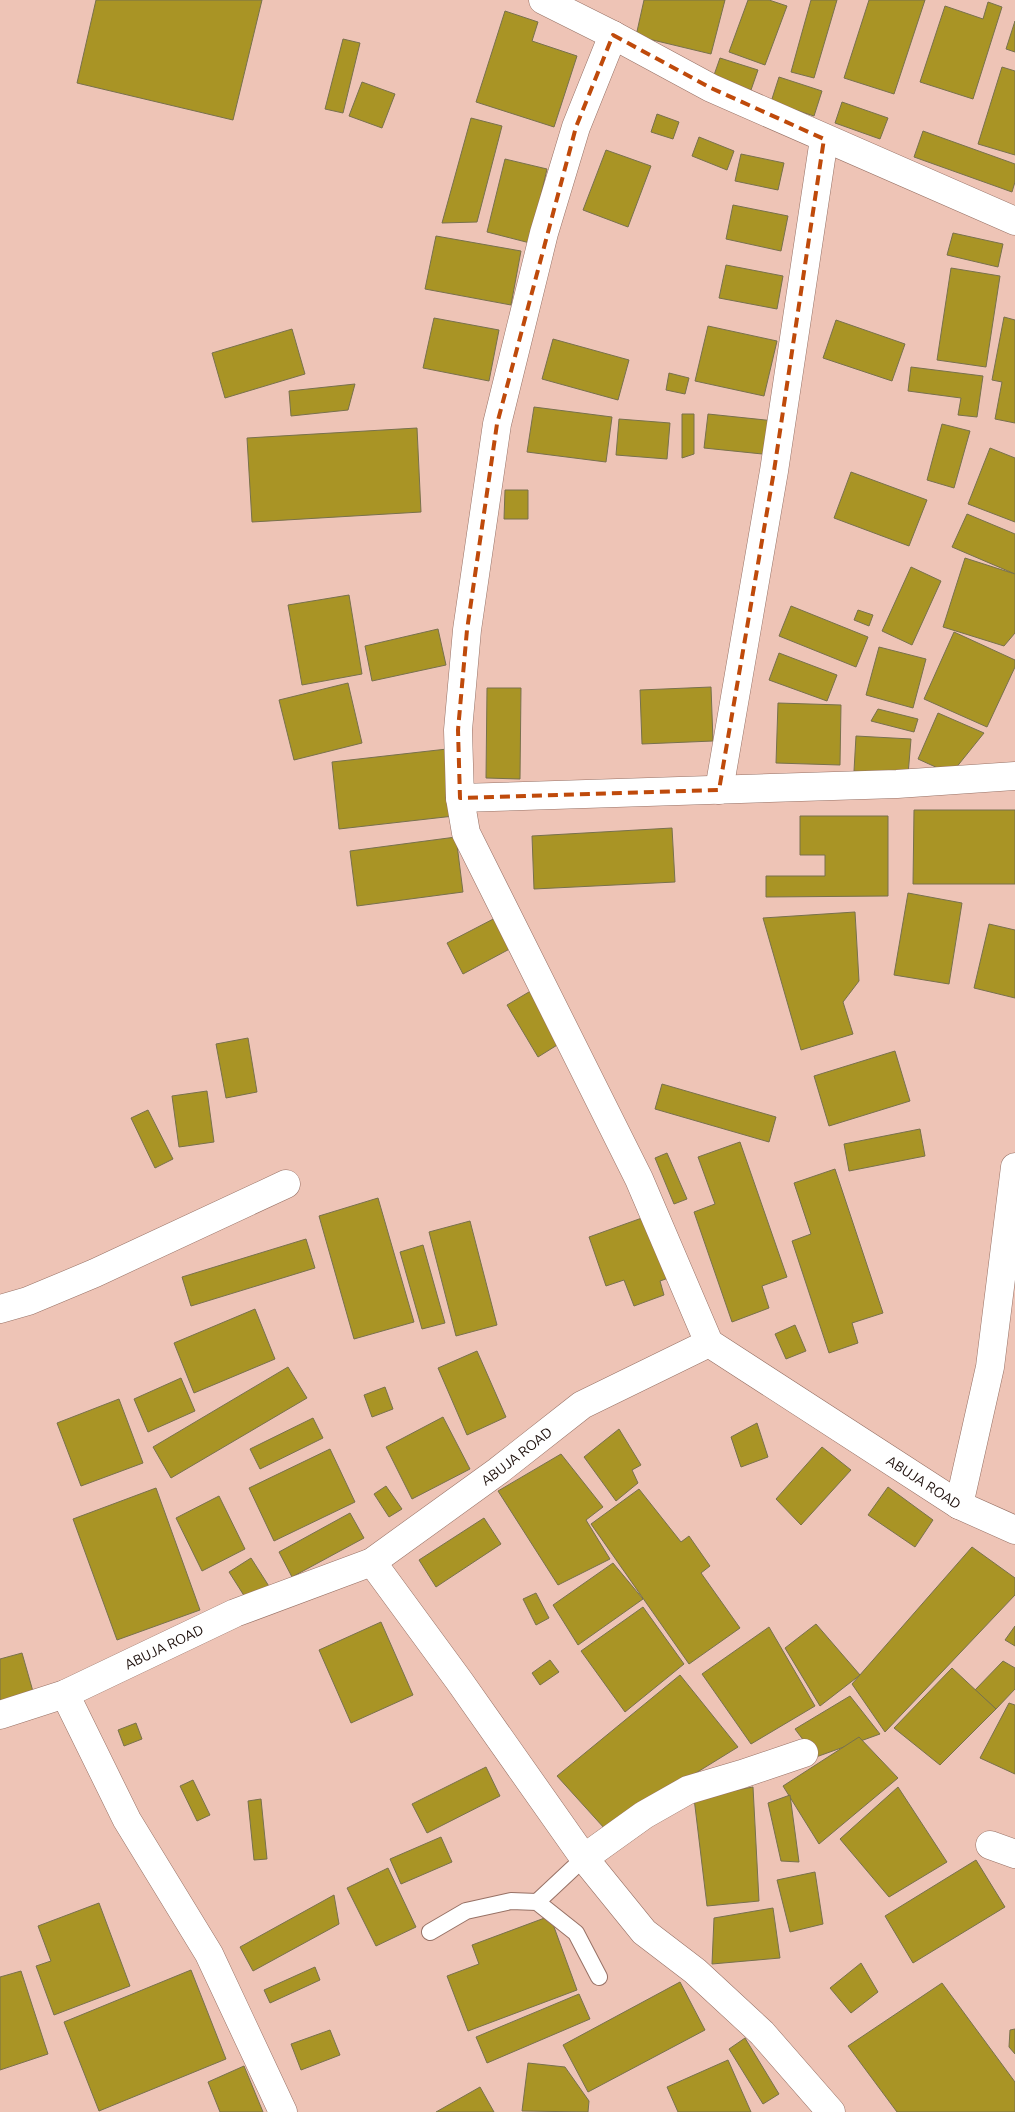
<svg xmlns="http://www.w3.org/2000/svg" width="1015" height="2112" font-family="Ubuntu,sans-serif">
  <style>
    .building { fill: #a99425; stroke: #78714d }
    .lines { fill: none; stroke-linecap: round; stroke-linejoin: round }
    .service-casing { stroke: #977165; stroke-width: 18 }
    .minor-casing { stroke: #977165; stroke-width: 29 }
    .service { stroke: #fff; stroke-width: 16 }
    .minor { stroke: #fff; stroke-width: 28 }
    .marked { fill: none; stroke: #bf4a0b; stroke-width: 4; stroke-dasharray: 10 6; stroke-linejoin: round }
    .labels { text-anchor: middle; dominant-baseline: central; stroke-width: 4; stroke-linejoin: round; paint-order: stroke }
    .street-label { font-size: 14px; fill: #1b0d09; stroke: #eec4b6 }
  </style>
  <rect width="100%" height="100%" fill="#eec4b6"/>
  <!-- building -->
  <g class="building">
    <path d="M96,0h166l-29,120 -156,-37z"/>
    <path d="M644,0h81l-14,54 -75,-18z"/>
    <path d="M748,0h21l18,6 -22,59 -36,-13z"/>
    <path d="M811,0h26l-23,78 -23,-6z"/>
    <path d="M869,0h56l-31,94 -50,-16z"/>
    <path d="M988,2l14,5 -29,92 -53,-17 25,-76 38,13z"/>
    <path d="M505,11l33,11 -6,19 45,15 -23,71 -78,-25z"/>
    <path d="M1015,21v31l-9,-3z"/>
    <path d="M343,39l17,4 -17,70 -18,-4z"/>
    <path d="M720,58l38,12 -7,20 -38,-12z"/>
    <path d="M1002,67l13,4v84l-37,-11z"/>
    <path d="M779,77l43,14 -8,25 -43,-14z"/>
    <path d="M362,82l33,12 -13,34 -33,-12z"/>
    <path d="M842,102l46,16 -8,21 -45,-16z"/>
    <path d="M657,114l22,8 -6,17 -22,-7z"/>
    <path d="M471,118l31,8 -25,96 -35,1z"/>
    <path d="M923,131l92,33v18l-3,10 -98,-35z"/>
    <path d="M699,137l35,14 -7,19 -35,-14z"/>
    <path d="M606,150l45,16 -23,61 -45,-17z"/>
    <path d="M741,154l43,9 -6,27 -43,-9z"/>
    <path d="M505,159l42,10 -17,74 -43,-11z"/>
    <path d="M733,205l55,11 -7,35 -55,-12z"/>
    <path d="M953,233l50,11 -5,23 -51,-12z"/>
    <path d="M436,236l85,15 -10,54 -86,-16z"/>
    <path d="M726,265l57,11 -6,33 -58,-11z"/>
    <path d="M951,268l49,8 -14,91 -49,-7z"/>
    <path d="M1004,317l11,3v103l-20,-4 7,-37 -10,-2z"/>
    <path d="M434,318l65,12 -10,51 -66,-13z"/>
    <path d="M836,320l69,24 -13,37 -69,-23z"/>
    <path d="M708,326l69,15 -13,55 -69,-15z"/>
    <path d="M292,329l13,45 -80,24 -13,-45z"/>
    <path d="M553,339l76,21 -11,40 -76,-21z"/>
    <path d="M911,367l72,9 -6,41 -19,-2 3,-17 -53,-7z"/>
    <path d="M669,373l20,5 -4,16 -19,-4z"/>
    <path d="M355,384l-7,26 -57,6 -2,-25z"/>
    <path d="M534,407l78,10 -6,45 -79,-10z"/>
    <path d="M682,414h12v40l-12,4z"/>
    <path d="M708,414l67,7 -3,34 -68,-7z"/>
    <path d="M619,419l51,4 -3,36 -51,-4z"/>
    <path d="M942,424l28,7 -16,57 -27,-8z"/>
    <path d="M417,428l4,84 -169,10 -5,-84z"/>
    <path d="M990,448l25,10v64l-47,-18z"/>
    <path d="M851,472l76,28 -18,46 -75,-28z"/>
    <path d="M505,490h23v29h-24z"/>
    <path d="M967,514l48,20v40l-63,-27z"/>
    <path d="M965,558l50,16v59l-11,13 -61,-19z"/>
    <path d="M911,567l30,14 -29,64 -30,-14z"/>
    <path d="M349,595l13,79 -60,11 -14,-80z"/>
    <path d="M791,606l77,31 -12,30 -77,-31z"/>
    <path d="M858,610l15,5 -4,11 -15,-6z"/>
    <path d="M438,629l8,36 -74,16 -7,-35z"/>
    <path d="M954,632l61,28v7l-28,60 -63,-28z"/>
    <path d="M879,647l47,12 -13,49 -47,-13z"/>
    <path d="M779,653l58,22 -10,26 -58,-21z"/>
    <path d="M348,683l14,60 -68,17 -15,-60z"/>
    <path d="M711,687l2,54 -71,3 -2,-54z"/>
    <path d="M487,688h34l-1,91 -34,-1z"/>
    <path d="M778,703l63,2 -1,60 -64,-2z"/>
    <path d="M878,709l40,10 -4,13 -43,-11z"/>
    <path d="M938,713l46,20 -33,41 -33,-15z"/>
    <path d="M856,736l55,3 -3,36 -54,-4z"/>
    <path d="M447,749l7,67 -115,13 -7,-67z"/>
    <path d="M914,810h101v74h-102z"/>
    <path d="M800,816h88v80l-122,1v-21h59v-21h-25z"/>
    <path d="M672,828l3,54 -141,7 -2,-53z"/>
    <path d="M456,837l7,55 -106,14 -7,-55z"/>
    <path d="M908,893l54,10 -13,81 -55,-9z"/>
    <path d="M855,912l4,69 -16,21 10,32 -52,16 -38,-132z"/>
    <path d="M501,915l16,30 -54,29 -16,-31z"/>
    <path d="M989,924l26,6v68l-41,-10z"/>
    <path d="M539,986l31,51 -32,20 -31,-52z"/>
    <path d="M248,1038l9,54 -31,6 -10,-54z"/>
    <path d="M895,1051l15,50 -81,25 -15,-50z"/>
    <path d="M662,1084l114,33 -7,25 -114,-33z"/>
    <path d="M207,1091l7,51 -35,5 -7,-51z"/>
    <path d="M148,1110l25,49 -18,9 -24,-50z"/>
    <path d="M920,1129l5,27 -76,15 -5,-27z"/>
    <path d="M740,1142l47,135 -25,9 7,22 -37,14 -38,-110 21,-8 -17,-47z"/>
    <path d="M667,1153l20,46 -13,5 -19,-46z"/>
    <path d="M835,1169l48,144 -31,10 6,20 -29,10 -37,-112 19,-7 -17,-51z"/>
    <path d="M378,1198l36,124 -60,17 -35,-123z"/>
    <path d="M653,1214l21,62 -14,5 4,14 -30,11 -10,-26 -18,6 -17,-49z"/>
    <path d="M470,1221l27,104 -41,11 -27,-104z"/>
    <path d="M306,1239l9,29 -124,38 -9,-29z"/>
    <path d="M423,1245l22,78 -23,6 -22,-77z"/>
    <path d="M255,1309l20,50 -81,34 -20,-50z"/>
    <path d="M795,1325l11,26 -20,8 -11,-25z"/>
    <path d="M477,1351l29,66 -39,18 -29,-67z"/>
    <path d="M288,1367l19,31 -136,80 -18,-31z"/>
    <path d="M181,1378l14,33 -47,21 -14,-33z"/>
    <path d="M385,1387l8,22 -21,8 -8,-22z"/>
    <path d="M119,1399l24,64 -62,23 -24,-63z"/>
    <path d="M443,1417l27,52 -58,30 -26,-52z"/>
    <path d="M313,1418l10,20 -63,31 -10,-20z"/>
    <path d="M757,1423l11,34 -27,10 -10,-30z"/>
    <path d="M619,1429l22,36 -9,5 6,13 -22,18 -32,-44z"/>
    <path d="M822,1447l29,23 -50,55 -25,-26z"/>
    <path d="M330,1449l25,53 -81,39 -25,-53z"/>
    <path d="M561,1454l42,53 -17,13 24,39 -52,26 -60,-94z"/>
    <path d="M386,1486l16,23 -13,8 -15,-23z"/>
    <path d="M888,1487l45,33 -18,27 -47,-32z"/>
    <path d="M156,1488l44,122 -83,30 -44,-121z"/>
    <path d="M639,1489l42,53 8,-6 21,30 -9,7 39,55 -51,36 -98,-140z"/>
    <path d="M219,1496l26,53 -43,22 -26,-53z"/>
    <path d="M350,1513l14,25 -72,39 -13,-25z"/>
    <path d="M484,1518l17,26 -65,43 -17,-27z"/>
    <path d="M972,1547l43,31v17l-130,137 -33,-48z"/>
    <path d="M251,1558l21,33 -22,14 -21,-33z"/>
    <path d="M613,1563l30,36 -65,46 -25,-40z"/>
    <path d="M536,1593l13,25 -13,7 -13,-26z"/>
    <path d="M643,1607l41,57 -59,48 -44,-61z"/>
    <path d="M381,1622l32,73 -62,28 -32,-73z"/>
    <path d="M816,1624l44,51 -40,31 -35,-58z"/>
    <path d="M1015,1626v20l-10,-6z"/>
    <path d="M769,1627l46,79 -64,38 -49,-70z"/>
    <path d="M22,1653l12,42 -34,10v-46z"/>
    <path d="M550,1660l9,12 -19,13 -8,-12z"/>
    <path d="M1003,1661l12,7v21l-19,20 -21,-19z"/>
    <path d="M952,1668l44,41 -56,56 -46,-37z"/>
    <path d="M680,1675l58,72 -133,82 -48,-53z"/>
    <path d="M850,1696l30,38 -64,23 -21,-28z"/>
    <path d="M1009,1703l6,2v69l-35,-16z"/>
    <path d="M136,1723l6,16 -18,7 -6,-16z"/>
    <path d="M859,1737l39,41 -79,66 -36,-58z"/>
    <path d="M486,1767l14,29 -73,37 -15,-29z"/>
    <path d="M193,1780l17,35 -13,6 -17,-35z"/>
    <path d="M753,1787l6,114 -52,5 -13,-108z"/>
    <path d="M898,1787l49,75 -58,35 -49,-58z"/>
    <path d="M790,1795l9,67 -18,-1 -13,-58z"/>
    <path d="M261,1799l6,60 -13,1 -6,-59z"/>
    <path d="M441,1837l11,25 -51,22 -11,-25z"/>
    <path d="M976,1860l29,47 -92,56 -28,-47z"/>
    <path d="M388,1868l28,59 -40,19 -29,-58z"/>
    <path d="M815,1872l8,52 -33,8 -13,-52z"/>
    <path d="M334,1895l5,29 -86,47 -13,-24z"/>
    <path d="M99,1903l31,83 -76,29 -18,-49 15,-5 -13,-35z"/>
    <path d="M773,1908l7,50 -68,6 2,-46z"/>
    <path d="M550,1916l27,74 -109,41 -21,-55 32,-12 -7,-19z"/>
    <path d="M861,1963l17,29 -27,21 -21,-25z"/>
    <path d="M315,1967l5,13 -50,23 -6,-13z"/>
    <path d="M191,1970l35,89 -127,52 -35,-89z"/>
    <path d="M21,1971l27,83 -48,16v-93z"/>
    <path d="M680,1982l25,48 -117,62 -25,-47z"/>
    <path d="M942,1983l73,99v30h-118l-49,-66z"/>
    <path d="M579,1994l11,25 -103,44 -11,-26z"/>
    <path d="M1015,2029v25l-6,-7 1,-17z"/>
    <path d="M330,2030l10,25 -39,15 -10,-26z"/>
    <path d="M745,2038l34,56 -16,10 -34,-55z"/>
    <path d="M728,2060l23,52h-73l-11,-25z"/>
    <path d="M528,2063l37,4 24,34 -1,11 -66,-1z"/>
    <path d="M244,2066l19,46h-43l-12,-30z"/>
    <path d="M480,2087l14,25h-58z"/>
  </g>
  <g class="lines">
    <defs>
      <g id="service">
        <path d="M537,1902l47,-44"/>
        <path d="M430,1932l36,-21 45,-10 26,1 39,31 23,44"/>
      </g>
      <g id="minor">
        <path d="M543,0l70,35 98,53 304,133"/>
        <path d="M613,35l-37,92 -32,106 -47,191 -30,206 -9,100 2,68 6,35 173,346 70,164"/>
        <path d="M719,790l55,-319 50,-332"/>
        <path d="M460,798l437,-14 118,-8"/>
        <path d="M0,1309l28,-8 67,-28 191,-89"/>
        <path id="s1" d="M709,1343l250,162 56,25"/>
        <path d="M959,1505l31,-138 25,-200"/>
        <path d="M372,1562l88,120 124,176 60,74 51,39 67,62 69,79"/>
        <path d="M65,1694l62,126 82,134 74,158"/>
        <path id="s2" d="M0,1715l65,-21 170,-81 137,-51 126,-91 84,-66 127,-62"/>
        <path d="M990,1845l25,9"/>
        <path d="M584,1858l60,-43 44,-25 54,-16 62,-21"/>
      </g>
    </defs>
    <!-- service casing -->
    <use href="#service" class="service-casing"/>
    <!-- minor casing -->
    <use href="#minor" class="minor-casing"/>
    <!-- service -->
    <use href="#service" class="service"/>
    <!-- minor -->
    <use href="#minor" class="minor"/>
  </g>
  <!-- marked area -->
  <path class="marked" d="M613,35l98,53 113,51 -50,332 -55,319 -259,8 -2,-68 9,-100 30,-206 79,-297z"/>
  <g class="labels">
    <!-- street labels -->
    <g class="street-label">
      <text stroke="none"><textPath href="#s2" startOffset="582">ABUJA ROAD</textPath></text>
      <text stroke="none"><textPath href="#s1" startOffset="256">ABUJA ROAD</textPath></text>
      <text stroke="none"><textPath href="#s2" startOffset="178">ABUJA ROAD</textPath></text>
    </g>
  </g>
</svg>
